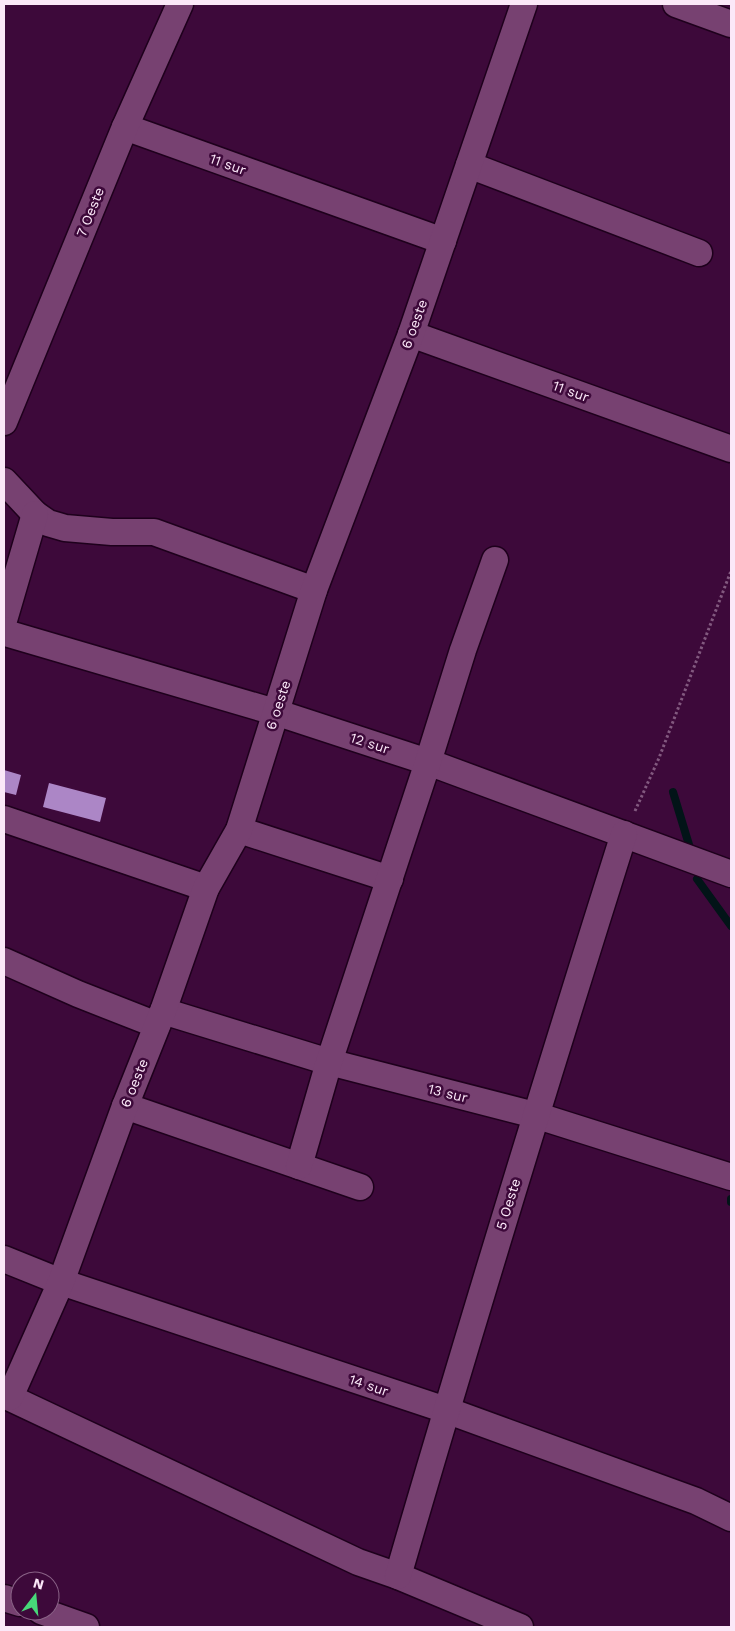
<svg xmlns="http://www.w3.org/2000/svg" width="735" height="1631" font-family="'Work Sans',sans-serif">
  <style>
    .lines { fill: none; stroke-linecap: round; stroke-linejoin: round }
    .stream { stroke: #021418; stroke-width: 8 }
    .building { fill: #ac86c6 }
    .minor-casing { stroke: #1e001c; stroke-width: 29 }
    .path { stroke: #82597f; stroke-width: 3; stroke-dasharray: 2.5 2.5; stroke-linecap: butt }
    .minor { stroke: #774171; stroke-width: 26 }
    .labels { text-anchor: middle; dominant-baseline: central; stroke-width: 5; stroke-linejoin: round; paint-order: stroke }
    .street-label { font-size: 14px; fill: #fbe8f8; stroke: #3d093a }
  </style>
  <rect width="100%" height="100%" fill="#3d093a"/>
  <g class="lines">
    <!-- stream -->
    <g class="stream">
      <path d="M673,792l17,56"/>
      <path d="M697,879l34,47"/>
      <path d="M731,1199v3"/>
    </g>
  </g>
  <!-- building -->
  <g class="building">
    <path d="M4,770l17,5 -5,20 -12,-3z"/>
    <path d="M49,783l57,15 -6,24 -57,-15z"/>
  </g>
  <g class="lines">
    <defs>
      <g id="minor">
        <path d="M676,4l55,20"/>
        <path d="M125,127l318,114"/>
        <path d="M469,165l230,88"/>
        <path d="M411,334l320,115"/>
        <path d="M4,422l121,-295 55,-123"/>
        <path d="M4,481l31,33 13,9 17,5 47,4h42l160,58"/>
        <path d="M4,620l31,-106"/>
        <path d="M4,630l5,4 266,78 153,50 303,112"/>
        <path d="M4,819l202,69"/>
        <path d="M239,830l151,49"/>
        <path d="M4,961l74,33 79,31"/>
        <path d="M163,1011l166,51 206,53 196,62"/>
        <path d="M125,1106l235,81"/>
        <path d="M299,1166l30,-104 99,-300 35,-112 32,-90"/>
        <path d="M4,1259l57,23 385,128 250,91 35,17"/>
        <path d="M4,1395l354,167 40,14 122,51"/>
        <path d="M10,1397l51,-115 64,-176 38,-95 43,-123 33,-58 75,-240 97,-256 113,-330"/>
        <path d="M398,1576c72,-248 148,-495 226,-742"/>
        <path d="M4,1598l16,5"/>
        <path d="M41,1611l45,16"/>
      </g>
    </defs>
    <!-- minor casing -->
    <use href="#minor" class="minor-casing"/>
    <!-- path -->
    <path class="path" d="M635,811l24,-53 72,-187"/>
    <!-- minor -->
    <use href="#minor" class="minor"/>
  </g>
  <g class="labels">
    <!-- street labels -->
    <g class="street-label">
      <text transform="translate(228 164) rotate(20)">11 sur</text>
      <text transform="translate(90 212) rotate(-68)">7 Oeste</text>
      <text transform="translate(414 324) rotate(-70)">6 oeste</text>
      <text transform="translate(571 391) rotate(20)">11 sur</text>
      <text transform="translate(278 705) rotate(-72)">6 oeste</text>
      <text transform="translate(370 743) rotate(18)">12 sur</text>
      <text transform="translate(134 1083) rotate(-68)">6 oeste</text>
      <text transform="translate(448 1093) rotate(14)">13 sur</text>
      <text transform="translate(508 1204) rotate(-73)">5 Oeste</text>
      <text transform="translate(369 1385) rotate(19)">14 sur</text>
    </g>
  </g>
  <!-- border -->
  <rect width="735" height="1631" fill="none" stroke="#fbe8f8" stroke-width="10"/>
  <!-- north arrow -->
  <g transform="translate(35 1596) rotate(16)"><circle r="24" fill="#3d093a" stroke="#896286"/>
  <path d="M0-4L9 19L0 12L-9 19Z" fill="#47d779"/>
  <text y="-8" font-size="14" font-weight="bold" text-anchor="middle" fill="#fbe8f8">N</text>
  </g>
</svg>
